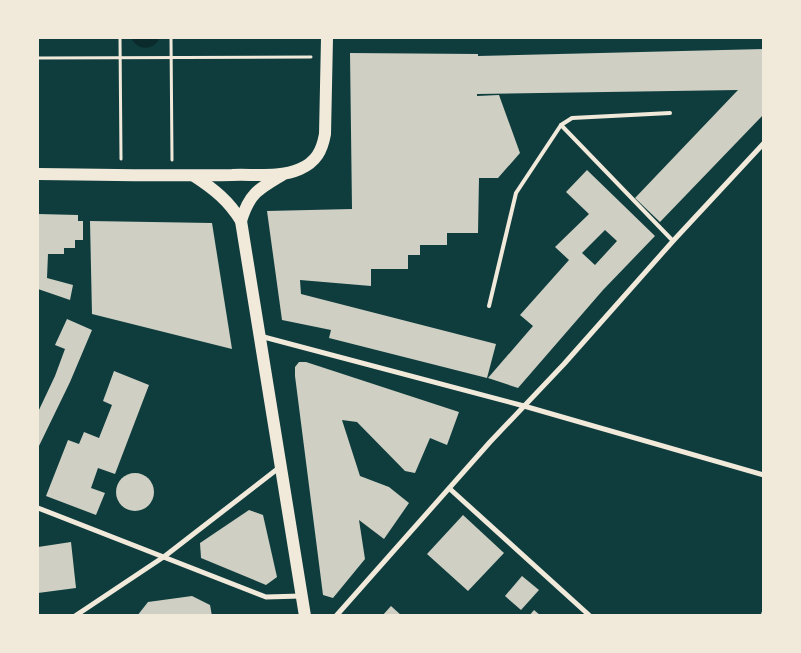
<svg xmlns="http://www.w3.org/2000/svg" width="801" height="653" font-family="Manrope,sans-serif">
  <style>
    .water { fill: #0a2a2b }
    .building { fill: #cfcfc3; fill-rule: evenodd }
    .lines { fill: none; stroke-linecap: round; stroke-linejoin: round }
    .path { stroke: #f1e9da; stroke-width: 3 }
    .service { stroke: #f1e9da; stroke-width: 4 }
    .minor { stroke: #f1e9da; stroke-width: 5 }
    .primary { stroke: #f1e9da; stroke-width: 12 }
  </style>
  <rect width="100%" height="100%" fill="#0f3d3e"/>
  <!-- water -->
  <path class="water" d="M131,38h29c-7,13 -22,13 -29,0z"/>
  <!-- building -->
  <g class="building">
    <path d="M764,49v65l-104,108 -25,-24 103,-108 -261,4v2l22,-1 21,58 -22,25h-19l-1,55h-31v12h-27v10h-12v14h-37v17l-71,-6 1,14 195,50 -9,34 -158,-40 2,-8 -49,-10 -15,-109 85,-2 -2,-156 128,1v2z"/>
    <path d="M587,170l68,66 -52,54 -85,98 -30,-10 45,-52 -13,-11 49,-55 -14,-13 34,-33 -23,-22zM605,230l12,11 -22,24 -13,-12z"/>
    <path d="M38,214l40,1v6h5v19h-8v8h-11v6h-16l-1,24 26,7 -3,15 -32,-11z"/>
    <path d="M90,221l122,2 20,126 -140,-35z"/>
    <path d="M67,319l25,11 -22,52 -32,66v-36l17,-36 10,-27 -10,-4z"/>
    <path d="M299,362h7l153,50 -12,33 -17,-7 -15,35 -10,-2 -48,-49 -15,-2 18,56 29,11 20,16 -25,36 -25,-19 6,39 -32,39 -10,-3 -28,-219v-9z"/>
    <path d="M114,371l35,14 -34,89 -17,-6 -7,20 14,5 -9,22 -50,-19 22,-56 11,4 5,-12 15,6 13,-33 -9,-4z"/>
    <circle cx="135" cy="492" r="19"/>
    <path d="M249,510l14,5 14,62 -11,8 -65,-27 -1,-15z"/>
    <path d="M463,515l41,38 -36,38 -41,-37z"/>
    <path d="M71,542l5,46 -38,5v-46z"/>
    <path d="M522,576l17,14 -18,20 -16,-14z"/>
    <path d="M192,596l18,9 2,11h-75l11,-14z"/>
    <path d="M391,606l11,10h-20z"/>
    <path d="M534,610l7,6h-12z"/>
  </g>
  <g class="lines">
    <!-- path -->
    <g class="path">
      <path d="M120,38l1,121"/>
      <path d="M171,38l1,122"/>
      <path d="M38,58l273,-1"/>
    </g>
    <!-- service -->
    <g class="service">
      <path d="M561,125l112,116"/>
      <path d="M489,306l27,-113 45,-68 11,-7 98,-5"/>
    </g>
    <!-- minor -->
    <g class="minor">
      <path d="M260,336l264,70 240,69"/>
      <path d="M450,489l140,127"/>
      <path d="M38,508l228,89 35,-1"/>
      <path d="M75,616l90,-60 115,-89"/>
      <path d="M336,616l154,-174 74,-78 109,-123 91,-98"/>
      <path d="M763,616l1,-3"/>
    </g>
    <!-- primary -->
    <g class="primary">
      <path d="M38,174c64,1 129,2 194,1 21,-1 48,3 68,-6 16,-7 22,-18 25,-35l2,-96"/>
      <path d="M194,176c20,13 35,25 47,45l64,395"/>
      <path d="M241,221c8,-27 17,-32 41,-46"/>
    </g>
  </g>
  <!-- border -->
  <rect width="801" height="653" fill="none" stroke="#f1e9da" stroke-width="78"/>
</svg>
